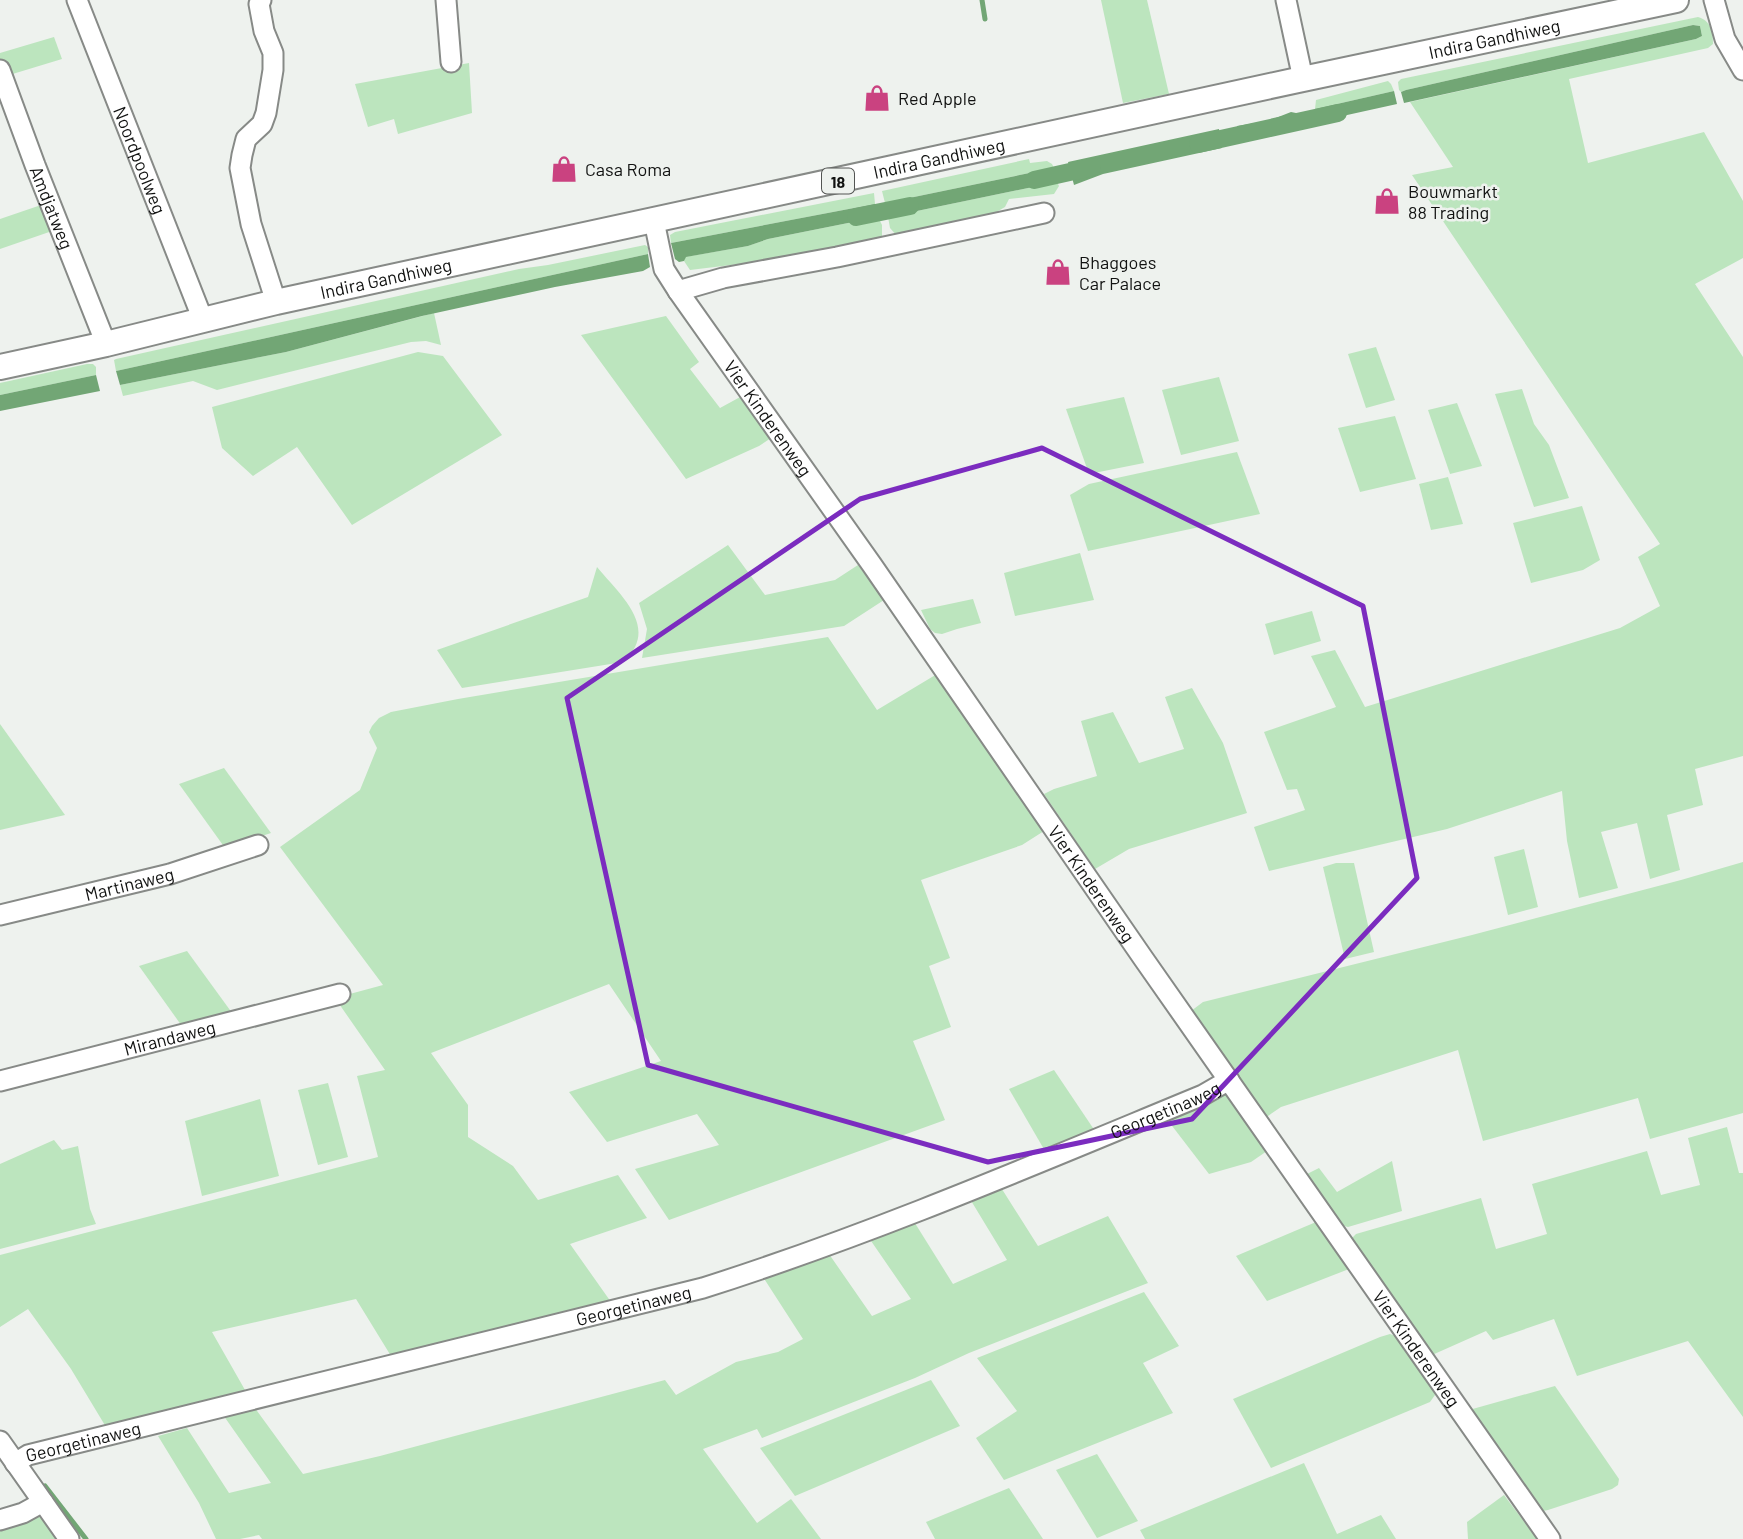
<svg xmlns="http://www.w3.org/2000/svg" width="1743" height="1539" font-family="Barlow,sans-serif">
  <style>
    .green { fill: #bce5be }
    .water { fill: #72a675 }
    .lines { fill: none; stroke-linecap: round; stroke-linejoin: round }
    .stream { stroke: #72a675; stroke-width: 5 }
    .canal { stroke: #72a675; stroke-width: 18 }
    .minor-casing { stroke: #878a87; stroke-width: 23 }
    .major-casing { stroke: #878a87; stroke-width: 28 }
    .minor { stroke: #fff; stroke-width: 19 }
    .major { stroke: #fff; stroke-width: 24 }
    .marked { fill: none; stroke: #7b2cbf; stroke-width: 5; stroke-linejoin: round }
    .labels { text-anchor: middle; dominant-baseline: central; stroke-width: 5; stroke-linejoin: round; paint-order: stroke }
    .shield { fill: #eef2ee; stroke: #535553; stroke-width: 2 }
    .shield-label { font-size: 16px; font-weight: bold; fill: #111211 }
    .street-label { font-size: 18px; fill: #111211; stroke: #eef2ee }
    .poi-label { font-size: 18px; fill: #111211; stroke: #eef2ee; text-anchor: start }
  </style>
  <rect width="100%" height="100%" fill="#eef2ee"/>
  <!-- green -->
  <g class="green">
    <path d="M1101,0h46l22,94 -46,9z"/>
    <path d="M1698,17c13,4 15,14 15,27l-5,4 -139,31 19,84 116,-31 39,69v57l-48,26 48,73v399l-48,13 8,36 -36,10 13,55 -30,9 -13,-56 -36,9 17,56 -39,10 -12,-57 -5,-50 -115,38 -178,42 -15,-44 51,-17 -8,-21 -10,1 -23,-58 72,-25 -25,-51 24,-6 30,57 255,-79 40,-22 -22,-49 22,-13 -248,-369 41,-8 -43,-65 286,-63 6,-3 -2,-10 -7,-1 -287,65 -5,2 -2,-2 -1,-8 3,-3z"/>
    <path d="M54,37l8,22 -56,17 -6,-17v-6z"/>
    <path d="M469,63l3,50 -74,21 -4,-15 -26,8 -13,-43z"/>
    <path d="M1388,81l3,3 3,7 -79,18 1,-9z"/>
    <path d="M1029,159l1,4 17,-2 5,3 2,4 -169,35 -3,-12z"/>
    <path d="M1057,182l2,4 -5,8 -45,5 -4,8 -19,11 -89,18 -7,-8 -2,-11z"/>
    <path d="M874,193l1,11 -204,39 -1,-8 5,-3z"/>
    <path d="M44,204l11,26 -55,19v-30z"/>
    <path d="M878,217l4,8v16l-36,8 -28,1 -30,8 -98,12 -6,-9 1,-4 63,-11 20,-7z"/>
    <path d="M645,245l3,2v7l-532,117 -2,-11 2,-1 403,-90 29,-4z"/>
    <path d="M434,313l7,32 -15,-4 -15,1 -194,48 -24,-9 -70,15 -3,-11 166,-33z"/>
    <path d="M666,316l33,46 -9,7 30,39 22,-12 29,42 -12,8 -73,33 -105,-144z"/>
    <path d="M1376,347l19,53 -29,8 -18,-54z"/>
    <path d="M418,352l25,4 59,79 -150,90 -55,-78 -44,29 -31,-28 -10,-41z"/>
    <path d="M87,364h6l3,3v8l-96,20v-12z"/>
    <path d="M1219,377l20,64 -58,14 -19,-65z"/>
    <path d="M1522,389l12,35 15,21 20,53 -35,9 -39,-113z"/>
    <path d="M1124,397l20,66 -55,11 -23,-65z"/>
    <path d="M1457,403l25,63 -32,8 -22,-64z"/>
    <path d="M1395,416l21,63 -56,13 -22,-64z"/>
    <path d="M1237,452l23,62 -172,37 -18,-56 19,-11z"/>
    <path d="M1448,477l15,47 -32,6 -12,-46z"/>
    <path d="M1582,506l18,54 -17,10 -52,13 -18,-60z"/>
    <path d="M728,545l37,50 70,-15 23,-15 26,35 -40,26 -202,32 5,-29 -8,-26z"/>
    <path d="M1080,553l14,47 -79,16 -11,-43z"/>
    <path d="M597,567c23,28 64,61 26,95l-161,26 -25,-38 151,-53z"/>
    <path d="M973,599l8,24 -24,6 -15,5 -7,-1 -5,-4 -9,-19z"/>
    <path d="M1312,611l9,30 -47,14 -9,-31z"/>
    <path d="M828,637l49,73 60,-36 107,157 -22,14 -101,35 29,78 -21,8 22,61 -38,14 32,79 -276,100 -34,-51 84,-24 -22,-31 -90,28 -38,-50 92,-31 -52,-77 -178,69 37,52v32l45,29 25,34 80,-25 29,43 -77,26 41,58 -68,15 -152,39 -35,-57 -144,33 33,58 -139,37 -35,-58 -43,-60 -28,18v-72l378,-98 -21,-81 28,-6 -50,-72 48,-13 -103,-138 80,-57 17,-42 -8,-16 3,-6 7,-8 12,-6 67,-13z"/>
    <path d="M1192,688l31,55 24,70 -118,36 -34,20 -51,-75 10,-5 43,-13 -16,-55 32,-9 26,51 45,-14 -19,-52z"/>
    <path d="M0,724l65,91 -65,15z"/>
    <path d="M224,768l47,65 -46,15 -46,-64z"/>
    <path d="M1524,849l14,58 -30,8 -14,-58z"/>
    <path d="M1743,862v251l-93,26 -12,-41 -155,43 -25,-91 -177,57 -16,11 -74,-107 12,-9 269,-67 209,-55z"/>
    <path d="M1336,863h18l20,89 -29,7 -22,-92z"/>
    <path d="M187,951l48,66 -51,12 -45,-63z"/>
    <path d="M1054,1070l41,61 -50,20 -36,-62z"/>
    <path d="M328,1083l20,74 -30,8 -20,-75z"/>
    <path d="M1224,1092l6,5 37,54 -16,11 -42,12 -43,-56z"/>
    <path d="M260,1099l19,77 -77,20 -17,-75z"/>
    <path d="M1727,1127l12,46h4v244l-55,-76 -111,35 -23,-57 -61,21 -7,-9 -54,24 -82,-115 6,-6 125,-36 15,51 51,-15 -15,-50 115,-33 14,44 39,-10 -12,-47z"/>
    <path d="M54,1140l8,10 16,-4 12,63 6,15 -96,25v-85z"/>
    <path d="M1392,1161l10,50 -54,16 -8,-2 -34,-48 1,-3 12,-6 18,24z"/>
    <path d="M1000,1186l38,60 70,-30 40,67 -179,70 -54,25 -153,60 -5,-9 -54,20 54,74 34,-24 30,40h-559l-3,-4 -19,4h-24l-17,-36 -41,-67 29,-8 42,65 42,-10 -50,-71 31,-8 51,70 77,-18 285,-76 11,15 60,-33 42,-10 25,-13 -40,-62 66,-23 43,62 39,-17 -42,-61 44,-18 40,64 54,-24 -37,-61z"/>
    <path d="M1316,1222l33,47 -82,32 -31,-45z"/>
    <path d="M1144,1292l35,54 -36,17 30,50 -169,67 -28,-42 41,-27 -40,-53z"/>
    <path d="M1390,1334l8,3 34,50 3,8 -5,7 -159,66 -38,-69 147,-62z"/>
    <path d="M931,1380l29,46 -165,70 -35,-48z"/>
    <path d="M1555,1386l64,93 -1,6 -6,4 -64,21 -5,1 -5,-3 -69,-98z"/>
    <path d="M1097,1454l41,67 -41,17 -41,-68z"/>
    <path d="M1304,1463l33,71 44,-19 15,24h-251l-5,-9z"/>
    <path d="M1009,1488l34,51h-108l-9,-17z"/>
    <path d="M1504,1495l33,44h-69l-1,-17z"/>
    <path d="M41,1512l21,27h-62v-14z"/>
  </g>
  <!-- water -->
  <g class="water">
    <path d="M1693,25l7,1 2,10 -6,3 -292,64 -3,-11 5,-2z"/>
    <path d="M1394,91l3,13 -77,17 -3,-1 -2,-11z"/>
    <path d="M1291,112l5,1 5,16 -61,14 -3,-17 31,-5z"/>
    <path d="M1219,129l3,19 -119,26 -29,11 -6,-23z"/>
    <path d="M1054,168l3,14 -169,35 -3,-14z"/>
    <path d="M875,204l3,13 -110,22 -20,7 -62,11 -2,4 -5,1 -4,-3 -4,-16z"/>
    <path d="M648,254l2,13 -7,4 -88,16 -133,29 -136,36 -166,33 -4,-14z"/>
    <path d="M96,375l4,16 -100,20v-16z"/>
  </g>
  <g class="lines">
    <!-- stream -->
    <g class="stream">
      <path d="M982,0l3,19"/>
      <path d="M45,1486l41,53"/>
    </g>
    <!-- canal -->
    <g class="canal">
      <path d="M1198,144l140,-31"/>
      <path d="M1034,180l58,-13"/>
      <path d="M856,217l54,-11"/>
    </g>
    <defs>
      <g id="minor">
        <path id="s1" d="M77,0l126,320"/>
        <path d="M261,0l-2,4 5,27 9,22v17l-7,43 -4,11 -16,15 -4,16 -2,13 11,56 25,78"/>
        <path d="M446,0l5,62"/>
        <path d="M1286,0l17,79"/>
        <path d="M1714,0l11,39 18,31"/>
        <path id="s2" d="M0,70l35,95 71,179"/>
        <path id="s3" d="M654,221l10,48 14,22 194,274 271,393 407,581"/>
        <path d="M678,291l45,-13 114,-21 207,-44"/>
        <path id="s4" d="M0,915l170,-41 88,-29"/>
        <path id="s5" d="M0,1081l340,-87"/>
        <path d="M0,1441l69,98"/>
        <path id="s6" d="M15,1463l13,-8 675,-167c170,-54 335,-125 500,-193l26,-15"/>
        <path d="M0,1520l23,-7 20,-11"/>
      </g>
      <g id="major">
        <path id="s7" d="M0,367l106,-23 170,-42 1022,-222 378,-80"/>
      </g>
    </defs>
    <!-- minor casing -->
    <use href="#minor" class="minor-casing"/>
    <!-- major casing -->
    <use href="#major" class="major-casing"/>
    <!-- minor -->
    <use href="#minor" class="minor"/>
    <!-- major -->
    <use href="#major" class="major"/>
  </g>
  <!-- marked area -->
  <path class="marked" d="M1042,448l321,158 54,272 -225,241 -204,43 -340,-97 -81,-367 293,-199z"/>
  <!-- icons -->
  <defs>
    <symbol id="shop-bare" viewBox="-9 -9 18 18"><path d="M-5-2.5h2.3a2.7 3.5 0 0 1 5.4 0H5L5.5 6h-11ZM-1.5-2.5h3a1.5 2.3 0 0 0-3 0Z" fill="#ca4280" stroke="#eef2ee" stroke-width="2.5" paint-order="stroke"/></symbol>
  </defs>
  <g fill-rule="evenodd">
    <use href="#shop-bare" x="858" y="79" width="38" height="38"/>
    <use href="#shop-bare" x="545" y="150" width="38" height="38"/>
    <use href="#shop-bare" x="1368" y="182" width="38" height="38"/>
    <use href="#shop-bare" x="1039" y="253" width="38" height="38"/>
  </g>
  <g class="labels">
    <!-- shield labels -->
    <rect class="shield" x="822" y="168.5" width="32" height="25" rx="5"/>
    <g class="shield-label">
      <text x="838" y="181">18</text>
    </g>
    <!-- street labels -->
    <g class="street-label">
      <text stroke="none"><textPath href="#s7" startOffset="1530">Indira Gandhiweg</textPath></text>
      <text stroke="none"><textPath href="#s7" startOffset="962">Indira Gandhiweg</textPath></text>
      <text stroke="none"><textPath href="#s1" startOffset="172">Noordpoolweg</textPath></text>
      <text stroke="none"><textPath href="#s2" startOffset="147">Amdjatweg</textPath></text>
      <text stroke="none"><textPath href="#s7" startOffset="396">Indira Gandhiweg</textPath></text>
      <text stroke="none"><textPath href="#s3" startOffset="231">Vier Kinderenweg</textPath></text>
      <text stroke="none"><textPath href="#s4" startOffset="133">Martinaweg</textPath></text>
      <text stroke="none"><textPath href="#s3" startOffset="798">Vier Kinderenweg</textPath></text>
      <text stroke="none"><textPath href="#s5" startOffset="175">Mirandaweg</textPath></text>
      <text stroke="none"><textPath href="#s6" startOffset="1206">Georgetinaweg</textPath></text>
      <text stroke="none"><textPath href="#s6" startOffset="639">Georgetinaweg</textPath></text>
      <text stroke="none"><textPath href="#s3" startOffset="1365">Vier Kinderenweg</textPath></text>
      <text stroke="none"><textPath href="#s6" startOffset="72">Georgetinaweg</textPath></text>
    </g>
    <!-- poi labels -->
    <g class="poi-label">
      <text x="898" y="98">Red Apple</text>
      <text x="585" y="169">Casa Roma</text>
      <text x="1408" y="191">Bouwmarkt<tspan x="1408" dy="21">88 Trading</tspan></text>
      <text x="1079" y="262">Bhaggoes<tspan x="1079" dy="21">Car Palace</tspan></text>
    </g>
  </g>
</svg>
